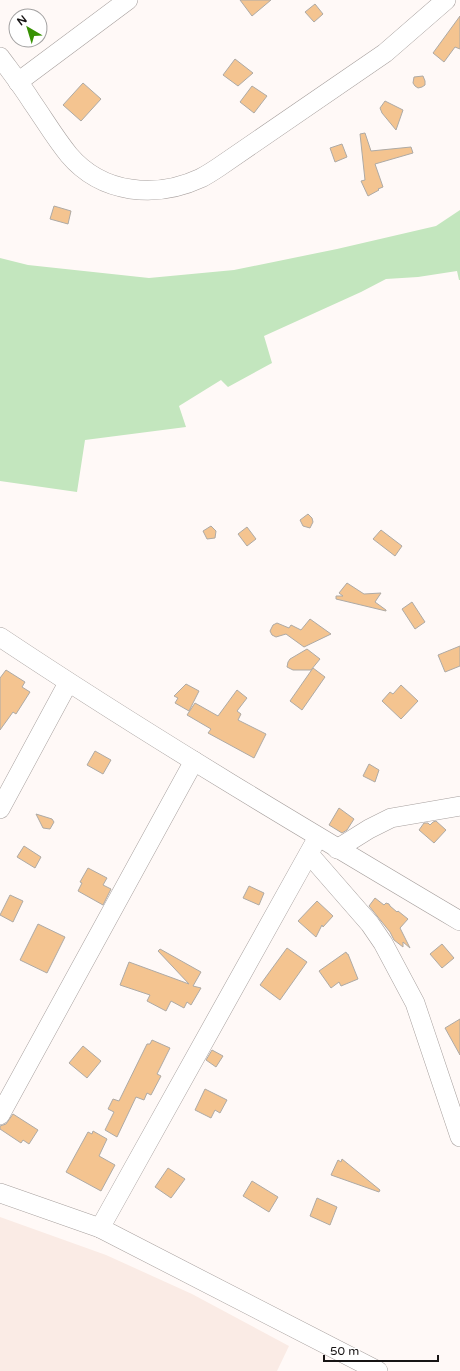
<svg xmlns="http://www.w3.org/2000/svg" width="460" height="1371" font-family="'Varela Round',sans-serif">
  <style>
    .built { fill: #faebe5 }
    .green { fill: #c3e6be }
    .building { fill: #f4c490; stroke: #aeaaa5 }
    .lines { fill: none; stroke-linecap: round; stroke-linejoin: round }
    .minor-casing { stroke: #a7a09e; stroke-width: 20 }
    .minor { stroke: #fff; stroke-width: 19 }
  </style>
  <rect width="100%" height="100%" fill="#fff9f7"/>
  <!-- built -->
  <path class="built" d="M0,1217l106,38 86,39 97,52 -12,25h-277z"/>
  <!-- green -->
  <path class="green" d="M460,210v70h-1l-2,-9 -39,6 -32,2 -25,13 -97,44 8,27 -44,24 -7,-7 -42,26 7,21 -101,13 -8,52 -77,-11v-223l28,7 121,13 85,-8 103,-21 99,-23z"/>
  <!-- building -->
  <g class="building">
    <path d="M240,0h31l-19,16z"/>
    <path d="M315,4l8,10 -9,8 -9,-10z"/>
    <path d="M460,16v33l-5,-2 -11,15 -11,-9z"/>
    <path d="M235,59l18,14 -15,13 -15,-11z"/>
    <path d="M423,76l2,5v4l-3,2 -4,1 -3,-2 -2,-3 1,-6z"/>
    <path d="M83,83l18,16 -20,22 -18,-16z"/>
    <path d="M252,86l15,10 -13,17 -14,-11z"/>
    <path d="M385,101l18,9 -7,20 -14,-17 -2,-5z"/>
    <path d="M365,133l6,18 40,-4 2,6 -38,11 8,23 -5,2 1,1 -11,6 -7,-15 4,-1 -5,-46z"/>
    <path d="M342,144l5,13 -12,5 -5,-14z"/>
    <path d="M54,206l17,5 -3,13 -18,-5z"/>
    <path d="M308,514l4,4 1,4 -3,6 -7,-2 -3,-6z"/>
    <path d="M211,526l5,5 -1,7 -8,1 -4,-8z"/>
    <path d="M247,527l9,12 -9,7 -9,-12z"/>
    <path d="M381,530l21,16 -7,10 -22,-17z"/>
    <path d="M347,583l17,11 17,-1 -6,9 11,8v1l-50,-12v-3h7l-4,-3z"/>
    <path d="M412,602l13,20 -10,7 -13,-20z"/>
    <path d="M310,619l21,15 -27,13 -18,-13 -10,3 -4,-2 -2,-4 3,-6 4,-2 12,5 2,-3 10,5z"/>
    <path d="M460,646v20l-15,6 -7,-17z"/>
    <path d="M307,649l13,10 -9,11h-18l-6,-3 1,-5 2,-3z"/>
    <path d="M313,668l12,9 -23,33 -12,-9z"/>
    <path d="M6,670l19,12 -3,5 8,5 -14,22 -3,-2 -13,18v-52z"/>
    <path d="M186,684l13,7 -10,20 -14,-8 3,-5 -4,-2z"/>
    <path d="M401,685l17,16 -17,18 -19,-18 8,-9 3,2z"/>
    <path d="M237,690l10,8 -10,13 4,3 -3,6 28,14 -12,24 -46,-25 3,-4 -24,-14 8,-12 23,13z"/>
    <path d="M95,751l16,9 -8,14 -16,-9z"/>
    <path d="M369,764l10,6 -4,12 -12,-6z"/>
    <path d="M339,808l15,11 -7,11 -5,3 -13,-8z"/>
    <path d="M36,814l16,5 2,3 -4,7 -7,-1z"/>
    <path d="M436,821l10,9 -12,13 -15,-13 5,-7h4l2,2 3,-3z"/>
    <path d="M24,846l17,11 -6,11 -18,-11z"/>
    <path d="M88,868l19,10 -4,7 8,4 -8,16 -25,-14 4,-8 -2,-1z"/>
    <path d="M249,886l15,7 -5,12 -16,-7z"/>
    <path d="M10,895l13,6 -10,21 -13,-7z"/>
    <path d="M375,898l9,7 2,-2 3,1 1,2 7,6 1,-1 10,8 -8,9 10,20 -7,-6v5l-9,-7 -4,-8 -21,-26z"/>
    <path d="M317,901l16,15 -10,11 -1,-2 -6,12 -18,-16z"/>
    <path d="M38,924l27,13 -18,36 -27,-13z"/>
    <path d="M442,944l12,14 -12,10 -12,-14z"/>
    <path d="M287,948l20,14 -27,38 -20,-15z"/>
    <path d="M160,949l41,23 -8,14 8,2 -10,17 -4,-3 -3,6 -13,-7 -5,10 -19,-10 3,-6 -30,-10 9,-23 60,22 -31,-33z"/>
    <path d="M346,952l1,2h1l10,25 -17,7 -2,-4 -8,6 -12,-17z"/>
    <path d="M460,1019v36l-15,-27z"/>
    <path d="M152,1040l18,8 -13,26 4,2 -10,19 -4,-2 -3,7 -8,-3 -19,40 -12,-7 9,-18 -6,-3 5,-10 6,2 28,-57h3z"/>
    <path d="M83,1046l18,15 -14,17 -18,-15z"/>
    <path d="M212,1050l11,6 -7,11 -10,-7z"/>
    <path d="M205,1089l22,11 -7,13 -5,-3 -4,8 -16,-8z"/>
    <path d="M13,1114l25,16 -9,14 -6,-4 -2,3 -21,-14v-3l6,-2z"/>
    <path d="M93,1131l14,8 -8,17 16,9 -14,26 -35,-19 22,-40 4,2z"/>
    <path d="M342,1159l38,31 -1,2 -48,-17 7,-15 3,2z"/>
    <path d="M168,1168l17,11 -14,19 -16,-11z"/>
    <path d="M252,1181l26,16 -9,15 -26,-16z"/>
    <path d="M317,1198l20,9 -7,18 -20,-9z"/>
  </g>
  <g class="lines">
    <defs>
      <g id="minor">
        <path d="M0,57c11,15 22,29 32,45 12,17 23,36 37,53 33,39 87,44 132,23 6,-3 12,-7 18,-11l166,-114 61,-53"/>
        <path d="M18,82l110,-82"/>
        <path d="M0,637c150,100 305,192 460,284"/>
        <path d="M0,809l68,-126"/>
        <path d="M337,849l32,-20 22,-11 69,-12"/>
        <path d="M309,854l61,70 13,19 32,60 45,134"/>
        <path d="M0,1115l194,-354"/>
        <path d="M0,1193l100,35 278,143"/>
        <path d="M100,1228l218,-391"/>
      </g>
    </defs>
    <!-- minor casing -->
    <use href="#minor" class="minor-casing"/>
    <!-- minor -->
    <use href="#minor" class="minor"/>
  </g>
  <!-- north arrow -->
  <g transform="translate(28 28) rotate(322)"><circle r="19" fill="#ffffff" stroke="#a2a1a1"/>
  <path d="M0-3L7 15L0 10L-7 15Z" fill="#379103"/>
  <text y="-6" font-size="11" font-weight="bold" text-anchor="middle" fill="#171414">N</text>
  </g>
  <!-- scale -->
  <path d="M324 1355v6h114v-6" fill="none" stroke="#171414" stroke-width="2"/>
  <text x="330" y="1355" font-size="12" fill="#171414" stroke="#ffffff" stroke-width="3" paint-order="stroke">50 m</text>
</svg>
